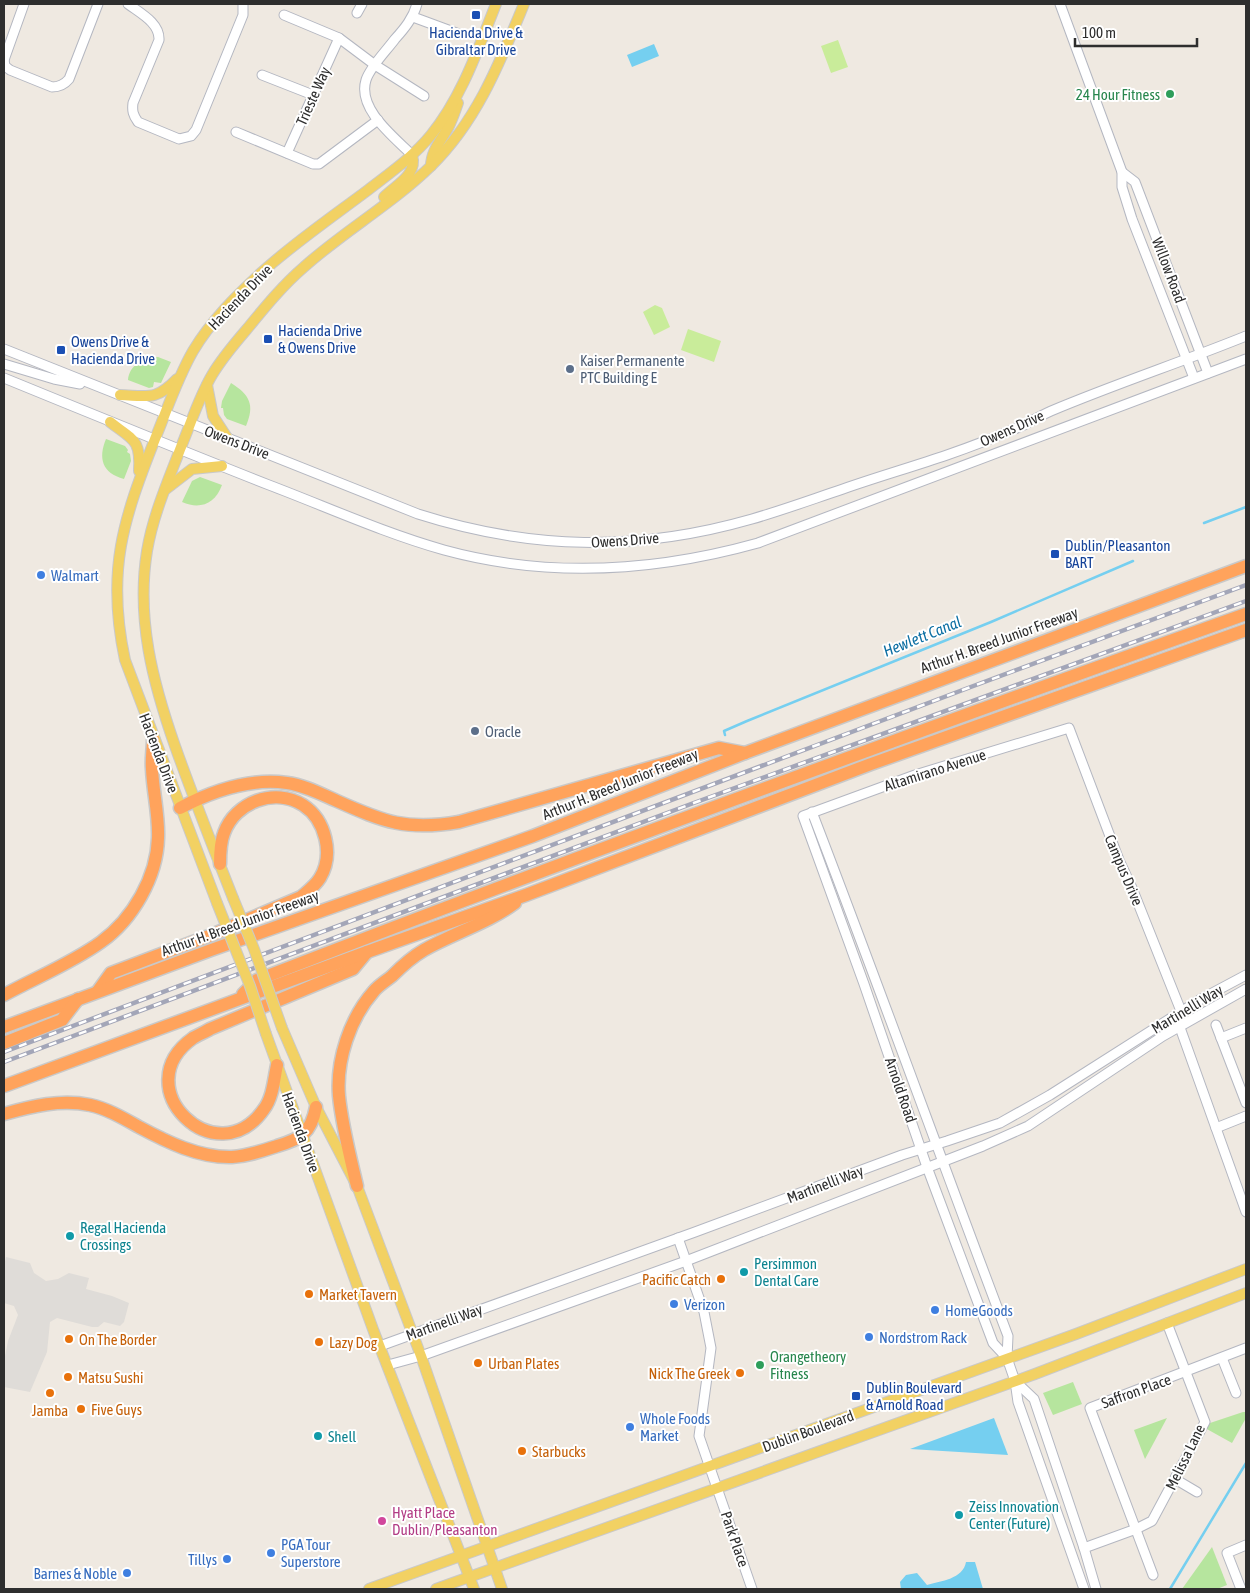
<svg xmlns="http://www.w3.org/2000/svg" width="1250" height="1593" font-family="'Asap Condensed',sans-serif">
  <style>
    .green { fill: #b6e59e }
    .pitch { fill: #c9ec9a }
    .plaza { fill: #dfdcd8 }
    .water { fill: #75cff0 }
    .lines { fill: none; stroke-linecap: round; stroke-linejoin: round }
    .stream { stroke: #75cff0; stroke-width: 2.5 }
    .minor-casing { stroke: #b4b7c1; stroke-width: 11 }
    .major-casing { stroke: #c9c9c9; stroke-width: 12 }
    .highway-casing { stroke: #c9c9c9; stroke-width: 15 }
    .minor { stroke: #fff; stroke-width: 9 }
    .major { stroke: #f2d163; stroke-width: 10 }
    .highway { stroke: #ffa35c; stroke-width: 12 }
    .rail-casing { stroke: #a3a6b8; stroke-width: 4.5 }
    .rail { stroke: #fff; stroke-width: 2.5; stroke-dasharray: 8; stroke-linecap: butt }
    .major-bridge-casing { stroke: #c9c9c9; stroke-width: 12; stroke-linecap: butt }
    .major-bridge { stroke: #f2d163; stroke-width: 10 }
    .transit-dot { fill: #1a4fb4; stroke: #fff; stroke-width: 2 }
    .leisure-dot { fill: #2e9e5b; stroke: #fff; stroke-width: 2 }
    .service-dot { fill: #5c6f8a; stroke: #fff; stroke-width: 2 }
    .shop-dot { fill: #3f7fe0; stroke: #fff; stroke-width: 2 }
    .culture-dot { fill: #0f9aa8; stroke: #fff; stroke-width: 2 }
    .food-dot { fill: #e8710a; stroke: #fff; stroke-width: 2 }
    .hotel-dot { fill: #d1479c; stroke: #fff; stroke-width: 2 }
    .labels { text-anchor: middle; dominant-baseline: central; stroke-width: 4; stroke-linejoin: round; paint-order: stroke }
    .transit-label { font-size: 15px; fill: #164399; stroke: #fff; text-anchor: start }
    .leisure-label { font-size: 15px; fill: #27864d; stroke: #fff; text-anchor: end }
    .street-label { font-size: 15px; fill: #2e2e2e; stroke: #fff }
    .service-label { font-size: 15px; fill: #4e5e75; stroke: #fff; text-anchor: start }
    .shop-label { font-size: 15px; fill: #366cbe; stroke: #fff; text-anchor: start }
    .culture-label { font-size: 15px; fill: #0d838f; stroke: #fff; text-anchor: start }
    .food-label { font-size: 15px; fill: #c56008; stroke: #fff; text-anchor: start }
    .hotel-label { font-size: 15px; fill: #b23c85; stroke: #fff; text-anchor: start }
    .water-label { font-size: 16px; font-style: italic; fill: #0d6fa3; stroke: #fff }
  </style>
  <rect width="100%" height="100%" fill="#efe9e1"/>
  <!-- green -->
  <g class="green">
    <path d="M158,357l13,5 -10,21 -7,-1 -1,5 -4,1 -21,-8c1,-14 15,-24 30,-23z"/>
    <path d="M231,383c19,12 24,22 15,43l-19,-7 -3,-4 -1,-7h-2l1,-7z"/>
    <path d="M106,439l19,7 3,4 -1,2 3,2 1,7 -7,18c-22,-6 -26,-21 -18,-40z"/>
    <path d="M200,477l22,8c-7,19 -22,25 -40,17l10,-21z"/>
    <path d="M1073,1382l9,22 -29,11 -10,-22z"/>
    <path d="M1243,1412h3v6l-14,25 -27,-15 5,-5z"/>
    <path d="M1167,1418l-22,41 -11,-29z"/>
    <path d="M1212,1547l15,38 -10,4h-35z"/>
  </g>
  <!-- pitch -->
  <g class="pitch">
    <path d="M838,40l10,27 -17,6 -10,-27z"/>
    <path d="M655,305l7,3 8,19 -16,8 -11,-23z"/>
    <path d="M688,329l33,12 -7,21 -33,-12z"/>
  </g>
  <!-- plaza -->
  <path class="plaza" d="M6,1257l24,6 4,10 12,8 12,-2 11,-6 20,5 -3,11 26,7 17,7 -5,19 -4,4 -16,-4 -6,5h-6l-35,-9 -7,4 -3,30 -17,40 -26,-5v-26l4,-20 10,-26 -4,-9 -10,-3v-37z"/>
  <!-- water -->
  <g class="water">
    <path d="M654,44l5,12 -27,11 -5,-12z"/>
    <path d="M994,1418l14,37 -98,-6z"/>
    <path d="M966,1562h9l8,27h-82l-1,-7 6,-7 11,-2 10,12c14,-4 36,-6 39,-23z"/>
  </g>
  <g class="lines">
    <!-- stream -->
    <g class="stream">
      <path d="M1204,523l42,-16"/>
      <path d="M725,735l-1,-4 23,-10 244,-99 142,-61"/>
      <path d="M1170,1589l76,-126"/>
    </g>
    <defs>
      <g id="minor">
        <path d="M128,4c12,9 32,19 31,36l-26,63c-1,8 0,12 5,19l41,17 12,-3 5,-6 47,-115v-11"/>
        <path d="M1060,4l62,168v15l10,32 62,159"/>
        <path d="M357,13l5,-9"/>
        <path d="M284,15l55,23 36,27 49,31"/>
        <path d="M413,17l46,17"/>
        <path d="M4,60l1,6 5,4 42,17c7,0 12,-2 17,-8l29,-75"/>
        <path d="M4,60l20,-56"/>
        <path d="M262,75l51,20"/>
        <path d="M236,132l77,32h6l59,-44"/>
        <path d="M287,153l52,-115"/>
        <path d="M412,155c-18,-18 -55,-46 -46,-75 4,-13 21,-30 29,-41 10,-11 18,-21 22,-35"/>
        <path d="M1122,172l13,10 73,191"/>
        <path d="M4,349l414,165c113,36 219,38 334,5 31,-9 61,-20 91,-30 34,-12 69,-22 104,-34 26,-9 52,-19 77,-30 9,-5 18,-10 27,-14 64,-27 131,-49 195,-75"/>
        <path d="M4,364l50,15 26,5"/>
        <path d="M4,378c88,36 176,72 265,107 58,22 115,48 175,65 106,29 210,22 314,-7l488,-184"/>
        <path d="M812,812c67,174 130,350 196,524l-1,22 8,23 3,21 66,187"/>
        <path d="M1178,1022l68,190"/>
        <path d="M1216,1025l30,78"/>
        <path d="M1221,1038l25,-10"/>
        <path d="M1216,1128l30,-12"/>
        <path d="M678,1238l26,74 7,36 -12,88 53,153"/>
        <path d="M380,1346l315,-114 207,-77 45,-14 53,-18 50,-28 151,-96 45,-24"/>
        <path d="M1007,1358l-14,-15 -66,-176 -63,-183 -61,-168 112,-41 154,-47 50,132 13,28 49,123"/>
        <path d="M1222,1358l14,35"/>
        <path d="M388,1365l33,-9 265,-95 297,-115 45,-20 135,-90 83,-47"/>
        <path d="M1015,1381l19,18 50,149 12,41"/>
        <path d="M1175,1479l22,13"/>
        <path d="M1084,1548l52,-19 16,-8 53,-99 -38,-99"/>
        <path d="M1153,1575l-63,-167 156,-60"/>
        <path d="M1241,1589l-14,-36 19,-8"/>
      </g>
      <g id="major">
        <path d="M431,166c0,-16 11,-26 18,-40 4,-8 6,-15 9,-23"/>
        <path d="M384,197c12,-12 34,-22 28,-42"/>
        <path d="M207,385l6,31 15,23"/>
        <path d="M120,395c28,1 36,6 57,-16"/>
        <path d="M110,422c23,18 31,17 29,49"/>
        <path d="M166,489l26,-20 30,-3"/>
        <path d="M233,898c-20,-51 -40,-101 -58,-152 -22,-63 -39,-127 -28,-195 6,-36 21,-70 34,-104 10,-24 18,-50 31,-72 10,-17 23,-32 35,-46 18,-22 36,-44 57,-62 40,-36 88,-63 127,-101 46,-45 69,-104 93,-162"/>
        <path d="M217,903l-92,-243c-19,-89 -2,-140 30,-221 12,-29 22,-60 38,-88 18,-30 42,-54 68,-78 33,-30 71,-56 107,-83 22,-17 45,-33 63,-55 31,-38 47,-86 65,-131"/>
        <path d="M282,1028l34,79 41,79 64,170 81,233"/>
        <path d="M266,1034l108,298 100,257"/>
        <path d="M369,1589l707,-255 170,-65"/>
        <path d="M436,1589l599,-215 211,-81"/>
      </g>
      <g id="highway">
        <path d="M180,808c32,-17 71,-30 107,-25 17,2 34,11 50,18 47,21 70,30 122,21l260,-74 26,5"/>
        <path d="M98,991l13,-18 103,-39 87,-37c7,-6 14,-11 19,-19 14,-23 6,-58 -17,-73 -28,-18 -68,-3 -79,28 -4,10 -4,21 -4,31"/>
        <path d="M243,994l14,-14c328,-127 658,-248 989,-366"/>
        <path d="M4,995c31,-17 68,-32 97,-53 32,-23 56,-65 57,-104 1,-23 -5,-46 -6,-69 -1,-10 1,-20 1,-30"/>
        <path d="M4,1027l207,-77 322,-114 212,-83 501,-187"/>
        <path d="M4,1043l58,-23 16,-21"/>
        <path d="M277,1065c-3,14 -4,32 -13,44 -47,68 -140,-22 -71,-71 5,-3 12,-6 17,-9l143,-60 14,-17"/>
        <path d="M4,1086l363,-134 159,-57 345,-131 375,-134"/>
        <path d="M4,1114c28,-8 57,-15 86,-9 18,4 33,13 49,22 28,15 60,31 93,30 16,-1 30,-6 45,-11 24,-7 34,-13 39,-39"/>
        <path d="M357,1186c-7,-30 -15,-60 -18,-90 -3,-36 11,-78 35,-105 5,-6 12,-10 18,-15 10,-10 20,-19 32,-26 30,-17 64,-27 91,-47"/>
      </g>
    </defs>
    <!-- minor casing -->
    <use href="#minor" class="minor-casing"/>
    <!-- major casing -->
    <use href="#major" class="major-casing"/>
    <!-- highway casing -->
    <use href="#highway" class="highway-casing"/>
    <!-- minor -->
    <use href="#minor" class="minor"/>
    <!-- major -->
    <use href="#major" class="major"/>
    <!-- highway -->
    <use href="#highway" class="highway"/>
    <defs>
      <g id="rail">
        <path d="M4,1052l964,-364 278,-103"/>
        <path d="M4,1062l687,-258 555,-203"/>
      </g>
    </defs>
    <!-- rail casing -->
    <use href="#rail" class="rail-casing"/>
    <!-- rail -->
    <use href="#rail" class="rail"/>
    <defs>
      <g id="major-bridge">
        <path d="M233,898l21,51 28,79"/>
        <path d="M217,903l33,83 16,48"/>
      </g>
    </defs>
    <!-- major-bridge casing -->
    <use href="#major-bridge" class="major-bridge-casing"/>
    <!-- major-bridge -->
    <use href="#major-bridge" class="major-bridge"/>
  </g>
  <!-- markers -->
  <g class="transit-dot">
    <rect x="471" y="10" width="10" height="10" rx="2.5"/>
    <rect x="263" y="334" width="10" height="10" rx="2.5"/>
    <rect x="56" y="345" width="10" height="10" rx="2.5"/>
    <rect x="1050" y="549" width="10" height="10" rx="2.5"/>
    <rect x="851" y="1391" width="10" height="10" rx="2.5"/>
  </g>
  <g class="leisure-dot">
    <circle cx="1170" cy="94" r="5"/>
    <circle cx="760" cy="1365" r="5"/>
  </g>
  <g class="service-dot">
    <circle cx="570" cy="369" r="5"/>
    <circle cx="475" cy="731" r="5"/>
  </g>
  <g class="shop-dot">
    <circle cx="41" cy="575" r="5"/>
    <circle cx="674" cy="1304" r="5"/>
    <circle cx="935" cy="1310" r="5"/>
    <circle cx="869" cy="1337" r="5"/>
    <circle cx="630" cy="1427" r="5"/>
    <circle cx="271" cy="1553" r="5"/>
    <circle cx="227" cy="1559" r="5"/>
    <circle cx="127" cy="1573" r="5"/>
  </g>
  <g class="culture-dot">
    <circle cx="70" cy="1236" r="5"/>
    <circle cx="744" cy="1272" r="5"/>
    <circle cx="318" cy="1436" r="5"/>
    <circle cx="959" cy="1515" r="5"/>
  </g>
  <g class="food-dot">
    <circle cx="721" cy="1279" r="5"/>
    <circle cx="309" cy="1294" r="5"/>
    <circle cx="69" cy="1339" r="5"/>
    <circle cx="319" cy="1342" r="5"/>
    <circle cx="478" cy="1363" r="5"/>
    <circle cx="740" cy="1373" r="5"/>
    <circle cx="68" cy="1377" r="5"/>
    <circle cx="50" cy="1393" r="5"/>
    <circle cx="81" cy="1409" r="5"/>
    <circle cx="522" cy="1451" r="5"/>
  </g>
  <circle class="hotel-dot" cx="382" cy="1521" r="5"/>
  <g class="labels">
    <!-- transit labels -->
    <g class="transit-label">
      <text x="476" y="32" text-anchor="middle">Hacienda Drive &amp;<tspan x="476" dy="17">Gibraltar Drive</tspan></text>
      <text x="278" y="330">Hacienda Drive<tspan x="278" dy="17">&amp; Owens Drive</tspan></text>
      <text x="71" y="341">Owens Drive &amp;<tspan x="71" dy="17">Hacienda Drive</tspan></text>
      <text x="1065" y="545">Dublin/Pleasanton<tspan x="1065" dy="17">BART</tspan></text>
      <text x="866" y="1387">Dublin Boulevard<tspan x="866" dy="17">&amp; Arnold Road</tspan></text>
    </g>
    <!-- leisure labels -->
    <g class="leisure-label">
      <text x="1160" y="94">24 Hour Fitness</text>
      <text x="770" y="1356" text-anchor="start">Orangetheory<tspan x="770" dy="17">Fitness</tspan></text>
    </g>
    <!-- street labels -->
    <g class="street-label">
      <text transform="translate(313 96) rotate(-66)">Trieste Way</text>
      <text transform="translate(1169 270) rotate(69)">Willow Road</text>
      <text transform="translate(240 297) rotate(-46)">Hacienda Drive</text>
      <text transform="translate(1012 428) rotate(-24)">Owens Drive</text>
      <text transform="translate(237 442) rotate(21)">Owens Drive</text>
      <text transform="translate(625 540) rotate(-4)">Owens Drive</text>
      <text transform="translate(999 640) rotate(-20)">Arthur H. Breed Junior Freeway</text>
      <text transform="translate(159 753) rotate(69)">Hacienda Drive</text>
      <text transform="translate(935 770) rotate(-18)">Altamirano Avenue</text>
      <text transform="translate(620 784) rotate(-22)">Arthur H. Breed Junior Freeway</text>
      <text transform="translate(1124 870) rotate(67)">Campus Drive</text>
      <text transform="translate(240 923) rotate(-20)">Arthur H. Breed Junior Freeway</text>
      <text transform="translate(1187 1009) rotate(-31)">Martinelli Way</text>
      <text transform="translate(901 1090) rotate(71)">Arnold Road</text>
      <text transform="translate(301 1132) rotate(70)">Hacienda Drive</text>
      <text transform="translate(825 1184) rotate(-21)">Martinelli Way</text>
      <text transform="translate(444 1322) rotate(-20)">Martinelli Way</text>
      <text transform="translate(1136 1391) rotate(-20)">Saffron Place</text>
      <text transform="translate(808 1431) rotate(-20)">Dublin Boulevard</text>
      <text transform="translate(1185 1457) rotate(-64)">Melissa Lane</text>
      <text transform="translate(735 1539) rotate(71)">Park Place</text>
    </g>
    <!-- service labels -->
    <g class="service-label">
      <text x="580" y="360">Kaiser Permanente<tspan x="580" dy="17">PTC Building E</tspan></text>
      <text x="485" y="731">Oracle</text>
    </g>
    <!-- shop labels -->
    <g class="shop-label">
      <text x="51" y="575">Walmart</text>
      <text x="684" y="1304">Verizon</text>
      <text x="945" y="1310">HomeGoods</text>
      <text x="879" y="1337">Nordstrom Rack</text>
      <text x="640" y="1418">Whole Foods<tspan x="640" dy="17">Market</tspan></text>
      <text x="281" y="1544">PGA Tour<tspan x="281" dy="17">Superstore</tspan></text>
      <text x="217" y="1559" text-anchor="end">Tillys</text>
      <text x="117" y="1573" text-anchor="end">Barnes &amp; Noble</text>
    </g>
    <!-- culture labels -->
    <g class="culture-label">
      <text x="80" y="1227">Regal Hacienda<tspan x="80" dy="17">Crossings</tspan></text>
      <text x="754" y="1263">Persimmon<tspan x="754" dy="17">Dental Care</tspan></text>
      <text x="328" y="1436">Shell</text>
      <text x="969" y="1506">Zeiss Innovation<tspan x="969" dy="17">Center (Future)</tspan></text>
    </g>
    <!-- food labels -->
    <g class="food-label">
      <text x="711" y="1279" text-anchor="end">Pacific Catch</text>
      <text x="319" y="1294">Market Tavern</text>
      <text x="79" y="1339">On The Border</text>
      <text x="329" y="1342">Lazy Dog</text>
      <text x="488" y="1363">Urban Plates</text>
      <text x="730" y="1373" text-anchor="end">Nick The Greek</text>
      <text x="78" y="1377">Matsu Sushi</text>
      <text x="91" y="1409">Five Guys</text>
      <text x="50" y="1410" text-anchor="middle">Jamba</text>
      <text x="532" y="1451">Starbucks</text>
    </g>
    <!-- hotel labels -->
    <g class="hotel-label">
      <text x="392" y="1512">Hyatt Place<tspan x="392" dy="17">Dublin/Pleasanton</tspan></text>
    </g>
    <!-- water labels -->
    <g class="water-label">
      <text transform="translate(922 636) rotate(-22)">Hewlett Canal</text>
    </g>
  </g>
  <!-- border -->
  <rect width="1250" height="1593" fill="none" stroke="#2e2e2e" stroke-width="10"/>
  <!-- scale -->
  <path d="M1075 38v8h122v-8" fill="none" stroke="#2e2e2e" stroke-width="2.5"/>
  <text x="1082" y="38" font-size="15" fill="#2e2e2e" stroke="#ffffff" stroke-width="4" paint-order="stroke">100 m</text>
</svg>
